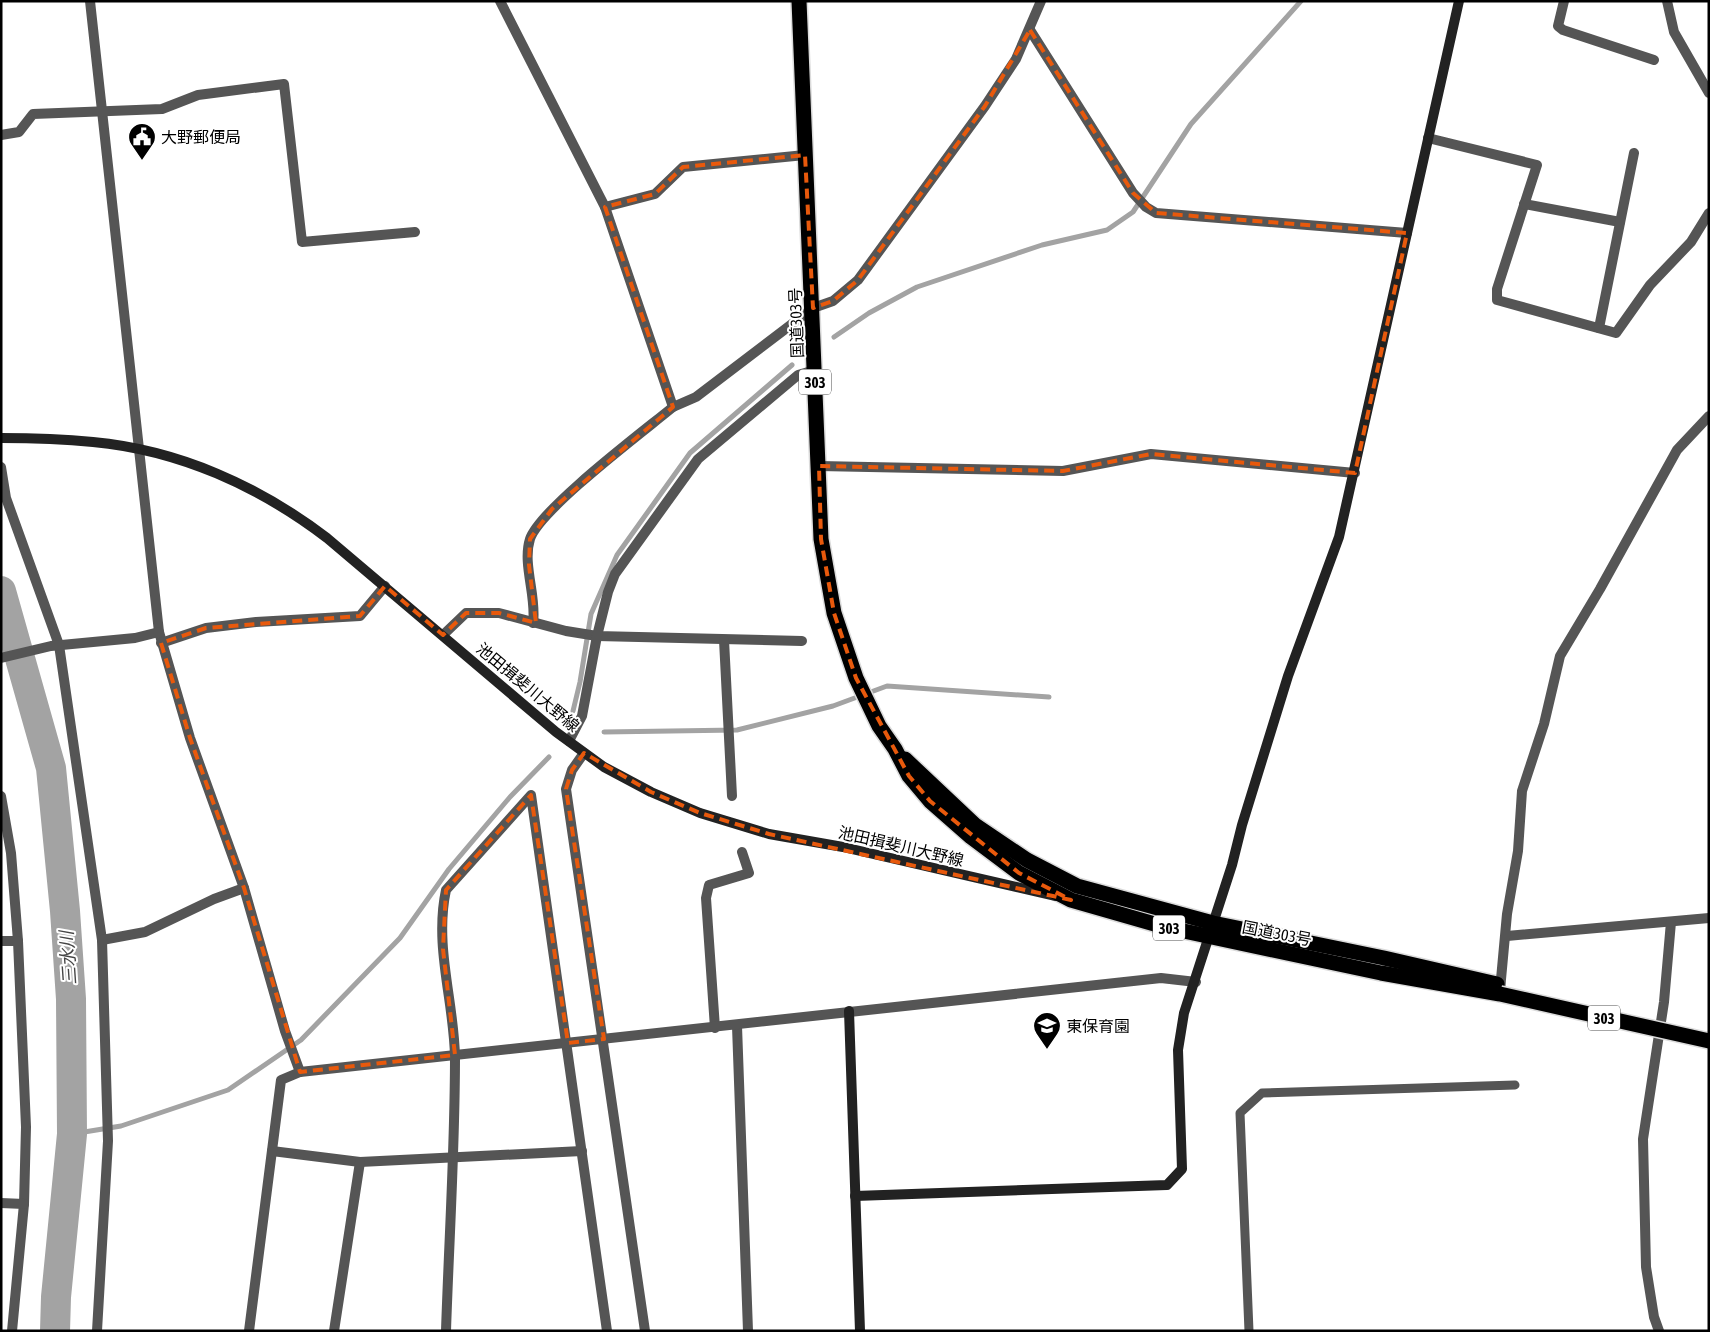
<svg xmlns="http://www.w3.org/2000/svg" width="1710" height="1332" font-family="'Asap Condensed','Noto Sans JP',sans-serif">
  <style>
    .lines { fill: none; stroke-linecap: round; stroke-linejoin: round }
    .stream { stroke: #a3a3a3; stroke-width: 5 }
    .river { stroke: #a3a3a3; stroke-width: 30 }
    .highway-casing { stroke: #dbdbdb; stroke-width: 18 }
    .lane { stroke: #555; stroke-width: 9 }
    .street { stroke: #555; stroke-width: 10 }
    .secondary { stroke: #222; stroke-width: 10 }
    .highway { stroke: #000; stroke-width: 15 }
    .highway-bridge-casing { stroke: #dbdbdb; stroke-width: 18; stroke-linecap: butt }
    .highway-bridge { stroke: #000; stroke-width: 15 }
    .marked { fill: none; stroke: #e8590c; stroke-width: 4; stroke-dasharray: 10 6; stroke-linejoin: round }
    .labels { text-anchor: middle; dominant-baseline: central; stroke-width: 4; stroke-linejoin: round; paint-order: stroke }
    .shield { fill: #fff; stroke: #4c4c4c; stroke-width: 1 }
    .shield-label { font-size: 15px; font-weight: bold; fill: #000 }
    .poi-label { font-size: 16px; fill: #000; stroke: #fff; text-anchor: start }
    .street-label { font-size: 16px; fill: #000; stroke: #fff }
    .water-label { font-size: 18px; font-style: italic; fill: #444; stroke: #fff }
  </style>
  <rect width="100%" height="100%" fill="#fff"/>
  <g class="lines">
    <!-- stream -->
    <g class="stream">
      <path d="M834,337l35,-24 48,-26 125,-42 65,-15 26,-18 58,-88 110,-123"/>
      <path d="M573,711l7,-29 11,-68 26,-59 73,-102 102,-88"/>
      <path d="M604,732l133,-2 96,-24 54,-20 162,11"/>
      <path d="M72,1134l49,-8 107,-36 73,-50 99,-102 49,-69 61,-72 39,-40"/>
    </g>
    <!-- river -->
    <path class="river" d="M1,591l50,177 14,143 6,88 1,135 -16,163 -1,34"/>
    <defs>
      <g id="highway">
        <path d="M799,1l22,538 13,74 22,65 23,48 16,23 14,27 21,25 41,36 48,36 52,27 94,27 216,46 119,21"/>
        <path d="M905,759l70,66 52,35 50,26 136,37 171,35 113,26"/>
      </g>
    </defs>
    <!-- highway casing -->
    <use href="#highway" class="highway-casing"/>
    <!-- lane -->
    <path class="lane" d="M1249,1331l-9,-218 22,-20 253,-8"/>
    <!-- street -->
    <g class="street">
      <path d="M90,1l69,631 31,106 54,150 41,143 15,41"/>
      <path d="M500,1l105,206 68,200"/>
      <path d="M1564,1l-6,25 5,4 91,30"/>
      <path d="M1667,1l7,31 35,61"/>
      <path d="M1030,30l103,163 13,14 10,6 251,20"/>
      <path d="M1,135l18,-3 14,-18 129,-5 36,-14 86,-11 18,158 113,-10"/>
      <path d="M1428,138l109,27 -40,124v11l119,33 34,-48 41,-43 18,-29"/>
      <path d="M1524,204l96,18"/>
      <path d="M605,207l50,-13 28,-27 122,-12"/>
      <path d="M1599,328l35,-175"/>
      <path d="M819,466l244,5 88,-17 204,19"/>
      <path d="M1,467l5,31 53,147 43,295 6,201 -11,190"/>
      <path d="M533,623c4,-26 -11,-59 -3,-84 10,-30 114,-108 143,-132l23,-10 117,-89 20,-7 25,-21 127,-174 31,-47 25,-58"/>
      <path d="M443,635l23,-22h33l67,18 31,5 205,5"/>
      <path d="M724,640l8,156"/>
      <path d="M161,643l45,-15 50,-6 104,-6 25,-30"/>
      <path d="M1,658l50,-12 84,-8 24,-6"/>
      <path d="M569,741l13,-25 15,-80 11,-44 7,-18 83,-115 100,-84 17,-5"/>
      <path d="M584,753l-12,17 -6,19 79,542"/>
      <path d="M1,796l10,57 7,88 8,186 -2,77 -12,127"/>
      <path d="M1507,936l202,-18"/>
      <path d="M102,940l43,-8 69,-33 30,-11"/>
      <path d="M1,941h17"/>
      <path d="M1500,990l7,-76 11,-63 4,-60 22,-67 16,-68 40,-67 77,-139 32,-34"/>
      <path d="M737,1026l11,305"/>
      <path d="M715,1028l-9,-130 3,-13 40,-12 -7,-21"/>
      <path d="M272,1151l88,11 222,-11"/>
      <path d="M1,1203l23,1"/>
      <path d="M249,1331l32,-251 19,-8 861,-94 35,4"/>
      <path d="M334,1331l26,-169"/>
      <path d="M446,1331c3,-91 9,-183 9,-274 -1,-56 -21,-111 -9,-167l85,-95 76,536"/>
      <path d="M1659,1331l-5,-14 -8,-50 -3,-128 21,-137 7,-80"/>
    </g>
    <!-- secondary -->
    <g class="secondary">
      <path d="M1,438c31,0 62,1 92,4 86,8 166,44 234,96l229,194 48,35 47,25 49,21 69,21 74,13 212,49"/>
      <path d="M849,1011l11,320"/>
      <path d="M855,1196l312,-11 15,-16 -4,-119 6,-37 48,-148 10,-40 46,-149 51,-139 120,-536"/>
    </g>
    <!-- highway -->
    <use href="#highway" class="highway"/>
    <defs>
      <path id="highway-bridge" d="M1500,994l209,47"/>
    </defs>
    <!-- highway-bridge casing -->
    <use href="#highway-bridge" class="highway-bridge-casing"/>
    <!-- highway-bridge -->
    <use href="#highway-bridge" class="highway-bridge"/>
  </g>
  <!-- marked area -->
  <path class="marked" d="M1030,30l103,163 23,20 251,20 -52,240 -204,-19 -88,17 -244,-5 2,73 13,74 22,65 53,98 21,25 89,72 52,27 -302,-66 -69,-21 -49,-21 -67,-39 -12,17 -6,19 38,250 -36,4 -37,-248 -85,95 -3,59 12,106 -155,17 -56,-184 -54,-150 -29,-95 45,-15 154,-12 25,-30 58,49 23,-22h33l37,10 -7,-58 1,-26 22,-30 121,-102 -68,-200 50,-13 28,-27 122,-12 8,153 20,-7 25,-21 127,-174z"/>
  <!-- icons -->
  <defs>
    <symbol id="civic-pin" viewBox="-11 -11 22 30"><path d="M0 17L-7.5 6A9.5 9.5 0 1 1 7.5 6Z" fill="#000" stroke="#fff"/><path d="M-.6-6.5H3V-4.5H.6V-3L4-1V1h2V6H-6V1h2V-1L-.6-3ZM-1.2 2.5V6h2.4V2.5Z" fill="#fff"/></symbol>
    <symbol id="school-pin" viewBox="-11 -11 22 30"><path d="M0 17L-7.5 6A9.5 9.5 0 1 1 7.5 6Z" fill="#000" stroke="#fff"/><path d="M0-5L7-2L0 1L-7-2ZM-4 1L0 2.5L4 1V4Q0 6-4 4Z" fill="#fff"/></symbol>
  </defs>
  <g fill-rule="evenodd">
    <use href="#civic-pin" x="126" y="121" width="32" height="43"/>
    <use href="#school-pin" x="1031" y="1010" width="32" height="43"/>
  </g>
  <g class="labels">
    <!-- shield labels -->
    <g class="shield">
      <rect x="799" y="369.5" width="32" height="25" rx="4"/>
      <rect x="1153" y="915.5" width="32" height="25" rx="4"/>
      <rect x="1588" y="1005.5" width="32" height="25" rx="4"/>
    </g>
    <g class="shield-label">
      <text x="815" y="382">303</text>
      <text x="1169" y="928">303</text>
      <text x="1604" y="1018">303</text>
    </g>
    <!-- poi labels -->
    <g class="poi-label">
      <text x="161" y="137">大野郵便局</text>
      <text x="1066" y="1026">東保育園</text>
    </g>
    <!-- street labels -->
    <g class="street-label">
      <text transform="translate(796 323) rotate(-92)">国道303号</text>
      <text transform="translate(528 687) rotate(40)">池田揖斐川大野線</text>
      <text transform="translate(901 846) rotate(13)">池田揖斐川大野線</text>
      <text transform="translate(1277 933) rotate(11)">国道303号</text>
    </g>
    <!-- water labels -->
    <g class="water-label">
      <text transform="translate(68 958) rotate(-94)">三水川</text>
    </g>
  </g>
  <!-- border -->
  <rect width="1710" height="1332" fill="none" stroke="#000000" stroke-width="5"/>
</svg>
